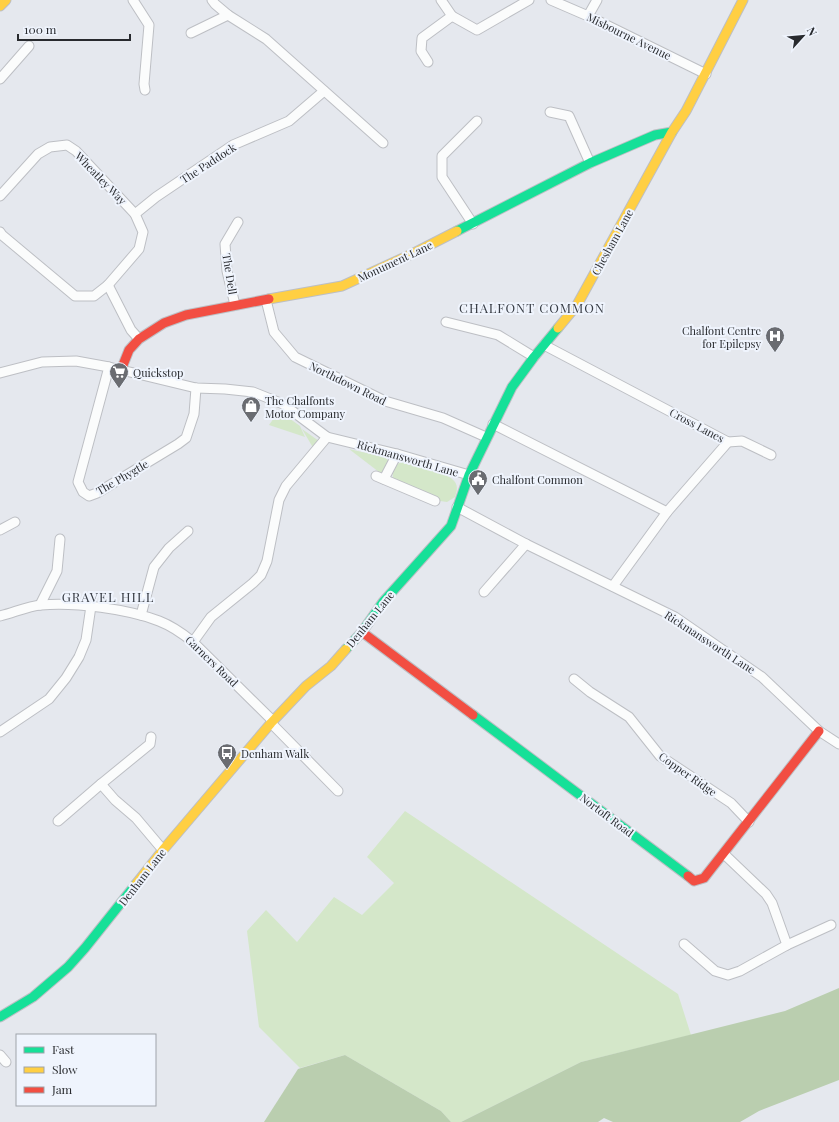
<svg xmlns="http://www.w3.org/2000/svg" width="839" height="1122" font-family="'Playfair Display',serif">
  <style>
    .green { fill: #d4e7c9 }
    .forest { fill: #baceaf }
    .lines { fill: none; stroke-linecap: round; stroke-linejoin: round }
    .street-casing { stroke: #bdbfc4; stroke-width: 11 }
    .fast-casing { stroke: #bdbfc4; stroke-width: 11 }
    .slow-casing { stroke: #bdbfc4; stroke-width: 11 }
    .jam-casing { stroke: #bdbfc4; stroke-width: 11 }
    .street { stroke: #fbfcfc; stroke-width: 9 }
    .fast { stroke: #16e098; stroke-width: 9 }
    .slow { stroke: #ffcf43; stroke-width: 9 }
    .jam { stroke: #f24e42; stroke-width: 9 }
    .labels { text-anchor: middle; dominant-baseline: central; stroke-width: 4; stroke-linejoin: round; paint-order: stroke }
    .street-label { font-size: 11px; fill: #282a2e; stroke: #eff4fd }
    .poi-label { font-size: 11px; fill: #282a2e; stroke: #eff4fd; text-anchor: start }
    .quarter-label { font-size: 13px; letter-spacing: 1px; fill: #373c44; stroke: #eff4fd }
  </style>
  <rect width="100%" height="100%" fill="#e5e8ee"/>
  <!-- green -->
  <g class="green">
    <path d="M279,411l21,15 5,11 -36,-12z"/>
    <path d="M302,429l17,12 -4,10z"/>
    <path d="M349,449l35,8 4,3 1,4 -6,8h-4z"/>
    <path d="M401,462c12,2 47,10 54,20 3,5 2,9 0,15l-8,5 -7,-1 -46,-19c-3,-8 -1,-17 7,-20z"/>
    <path d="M405,811l273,183 13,41 -110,27 -120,60h-10l-10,-11 -96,-56 -45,13 -41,-41 -12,-96 19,-21 31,32 37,-45 28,18 32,-32 -27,-26z"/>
  </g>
  <!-- forest -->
  <g class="forest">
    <path d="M839,988v92l-80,31 -19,11h-127l-9,-4 -6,4h-137l120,-60 204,-51z"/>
    <path d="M345,1055l96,56 10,11h-187l34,-53z"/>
  </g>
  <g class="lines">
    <defs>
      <g id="street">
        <path d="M133,0l16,25 -5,59 1,6"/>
        <path d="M212,0l3,4 13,11 38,24 117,104"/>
        <path d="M441,0l11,16 25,14 52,-30"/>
        <path d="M551,0l37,16 118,58"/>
        <path d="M588,16l9,-16"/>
        <path d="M191,33l37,-18"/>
        <path d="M428,62l-7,-11 1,-13 30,-22"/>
        <path d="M0,79l29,-33"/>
        <path d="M550,112l19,4 21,47"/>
        <path d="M0,196l38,-42 12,-7 17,-2 9,6 59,63 8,18 -4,17 -31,36 -14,11h-19l-73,-61 -2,-3"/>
        <path d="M135,214l21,-17 77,-52 56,-24 35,-30"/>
        <path d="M473,224l-31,-47v-21l35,-35"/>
        <path d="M108,285l23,45 8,9"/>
        <path d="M266,300l8,32 21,25 90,44 58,17 43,19"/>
        <path d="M235,305l-8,-34 -2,-27 13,-22"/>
        <path d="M446,322l52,13 36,22"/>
        <path d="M544,345l184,97 14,-1 29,14"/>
        <path d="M109,367l-31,115 5,10 6,4 8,-3 81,-49 8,-6 8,-24 2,-26"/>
        <path d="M0,373l42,-11 34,-1 33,6 87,21 29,1 28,3 30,12 44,33 70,17 72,21"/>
        <path d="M493,424l174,88"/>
        <path d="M376,476l59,25"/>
        <path d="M384,479l13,-25"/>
        <path d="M457,507l69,37 149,73 87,60 57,54 20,13"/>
        <path d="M0,530l15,-8"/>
        <path d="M613,586l54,-74 61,-70"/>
        <path d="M484,592l42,-48"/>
        <path d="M40,605l17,-34 3,-32"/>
        <path d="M141,615l13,-48 15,-19 19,-17"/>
        <path d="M0,616c13,-3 28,-10 41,-11 34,-3 87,4 118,16 13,5 23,12 34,21l80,79"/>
        <path d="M193,642l18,-25 42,-34 8,-8 6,-14 12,-61 7,-14 41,-49"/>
        <path d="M574,679l16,13 39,25 31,39 71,47 18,19"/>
        <path d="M271,723l67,68"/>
        <path d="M0,732l49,-33 17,-21 13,-21 7,-17 5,-34"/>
        <path d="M101,784l49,-40 1,-7"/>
        <path d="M58,821l43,-37 14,16 21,18 27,32"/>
        <path d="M684,944l31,27 13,4 12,-4 47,-26 -15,-42 -6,-9 -42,-40"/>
        <path d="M787,945l44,-20"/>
        <path d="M0,1055l6,7"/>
      </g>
      <g id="fast">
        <path d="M457,231l133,-68 65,-28 17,-3"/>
        <path d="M346,649l16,-17 21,-30 68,-76 18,-51 43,-88 22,-30 24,-29"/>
        <path d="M473,715l215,161"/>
        <path d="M0,1017l33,-20 35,-30 17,-19 51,-64"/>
      </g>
      <g id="slow">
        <path d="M0,6l6,-6"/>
        <path d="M269,299l73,-13 72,-33 43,-22"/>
        <path d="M558,328l19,-23 95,-173 14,-21 57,-111"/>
        <path d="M136,884l27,-34 108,-127 35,-37 25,-20 15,-17"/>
      </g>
      <g id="jam">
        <path d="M121,370l8,-20 10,-11 25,-16 22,-8 83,-16"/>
        <path d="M362,632l111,83"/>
        <path d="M688,876l6,5 10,-3 115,-147"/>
      </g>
    </defs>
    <!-- street casing -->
    <use href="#street" class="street-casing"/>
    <!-- fast casing -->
    <use href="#fast" class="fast-casing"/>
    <!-- slow casing -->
    <use href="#slow" class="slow-casing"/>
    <!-- jam casing -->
    <use href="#jam" class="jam-casing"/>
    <!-- street -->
    <use href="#street" class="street"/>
    <!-- fast -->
    <use href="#fast" class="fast"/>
    <!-- slow -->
    <use href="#slow" class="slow"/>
    <!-- jam -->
    <use href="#jam" class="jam"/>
  </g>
  <!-- icons -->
  <defs>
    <symbol id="hospital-pin" viewBox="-11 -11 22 30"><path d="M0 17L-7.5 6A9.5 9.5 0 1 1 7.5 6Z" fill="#6a6c71" stroke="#eff4fd"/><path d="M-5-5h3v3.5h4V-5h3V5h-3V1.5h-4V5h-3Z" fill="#fff"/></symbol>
    <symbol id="supermarket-pin" viewBox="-11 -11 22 30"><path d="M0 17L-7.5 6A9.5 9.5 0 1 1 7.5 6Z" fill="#6a6c71" stroke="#eff4fd"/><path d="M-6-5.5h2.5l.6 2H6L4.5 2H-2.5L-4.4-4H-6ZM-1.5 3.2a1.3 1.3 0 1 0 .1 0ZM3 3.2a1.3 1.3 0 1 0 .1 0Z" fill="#fff"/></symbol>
    <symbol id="shop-pin" viewBox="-11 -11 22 30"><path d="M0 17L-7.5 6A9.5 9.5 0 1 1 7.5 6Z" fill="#6a6c71" stroke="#eff4fd"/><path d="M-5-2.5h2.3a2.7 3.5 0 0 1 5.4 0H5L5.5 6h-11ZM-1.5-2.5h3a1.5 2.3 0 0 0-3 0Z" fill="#fff"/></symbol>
    <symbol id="civic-pin" viewBox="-11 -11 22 30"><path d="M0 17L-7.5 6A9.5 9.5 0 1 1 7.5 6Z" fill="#6a6c71" stroke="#eff4fd"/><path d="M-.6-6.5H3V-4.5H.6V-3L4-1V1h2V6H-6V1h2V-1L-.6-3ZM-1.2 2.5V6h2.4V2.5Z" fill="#fff"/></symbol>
    <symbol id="bus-pin" viewBox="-11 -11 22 30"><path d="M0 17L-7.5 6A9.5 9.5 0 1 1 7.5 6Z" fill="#6a6c71" stroke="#eff4fd"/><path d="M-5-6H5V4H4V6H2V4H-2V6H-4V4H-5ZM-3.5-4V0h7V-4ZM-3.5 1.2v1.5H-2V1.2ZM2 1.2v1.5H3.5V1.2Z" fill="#fff"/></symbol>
  </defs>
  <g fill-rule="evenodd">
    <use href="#hospital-pin" x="764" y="325" width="22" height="30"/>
    <use href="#supermarket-pin" x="108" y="361" width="22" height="30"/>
    <use href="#shop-pin" x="240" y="395" width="22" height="30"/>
    <use href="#civic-pin" x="467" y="468" width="22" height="30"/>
    <use href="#bus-pin" x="216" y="742" width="22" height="30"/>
  </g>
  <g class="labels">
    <!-- street labels -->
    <g class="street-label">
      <text transform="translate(629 36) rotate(26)">Misbourne Avenue</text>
      <text transform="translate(208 163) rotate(-33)">The Paddock</text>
      <text transform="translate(101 178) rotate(46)">Wheatley Way</text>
      <text transform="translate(612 242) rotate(-61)">Chesham Lane</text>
      <text transform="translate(395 261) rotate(-25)">Monument Lane</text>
      <text transform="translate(230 274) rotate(81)">The Dell</text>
      <text transform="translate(348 383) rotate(26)">Northdown Road</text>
      <text transform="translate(697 425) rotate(28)">Cross Lanes</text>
      <text transform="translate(408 458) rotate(16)">Rickmansworth Lane</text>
      <text transform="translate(122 477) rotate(-30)">The Phygtle</text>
      <text transform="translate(370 619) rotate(-51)">Denham Lane</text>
      <text transform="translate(710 642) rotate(33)">Rickmansworth Lane</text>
      <text transform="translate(212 661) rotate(44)">Garners Road</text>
      <text transform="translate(688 774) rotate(35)">Copper Ridge</text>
      <text transform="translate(607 815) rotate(37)">Nortoft Road</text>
      <text transform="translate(142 877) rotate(-52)">Denham Lane</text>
    </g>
    <!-- poi labels -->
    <g class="poi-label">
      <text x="761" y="330" text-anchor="end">Chalfont Centre<tspan x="761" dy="13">for Epilepsy</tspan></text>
      <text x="133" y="372">Quickstop</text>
      <text x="265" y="400">The Chalfonts<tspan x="265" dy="13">Motor Company</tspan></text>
      <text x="492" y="479">Chalfont Common</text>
      <text x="241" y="753">Denham Walk</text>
    </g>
    <!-- quarter labels -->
    <g class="quarter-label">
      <text x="532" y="307">CHALFONT COMMON</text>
      <text x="108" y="596">GRAVEL HILL</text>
    </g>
  </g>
  <!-- legend -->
  <rect x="16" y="1034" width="140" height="72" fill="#eff4fd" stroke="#9fa3aa"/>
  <rect x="24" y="1047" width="20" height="6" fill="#16e098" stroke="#9fa3aa"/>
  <text x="52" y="1054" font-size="12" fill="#282a2e">Fast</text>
  <rect x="24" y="1067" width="20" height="6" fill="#ffcf43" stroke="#9fa3aa"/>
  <text x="52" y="1074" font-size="12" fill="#282a2e">Slow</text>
  <rect x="24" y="1087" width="20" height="6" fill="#f24e42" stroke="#9fa3aa"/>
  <text x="52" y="1094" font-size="12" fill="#282a2e">Jam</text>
  <!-- north arrow -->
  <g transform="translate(803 36) rotate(63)" stroke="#eff4fd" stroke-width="3" paint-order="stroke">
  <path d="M0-3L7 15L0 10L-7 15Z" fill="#282a2e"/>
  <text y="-6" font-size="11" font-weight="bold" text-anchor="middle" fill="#282a2e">N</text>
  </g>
  <!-- scale -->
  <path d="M18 34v6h112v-6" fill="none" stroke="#282a2e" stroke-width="2"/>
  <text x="24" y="34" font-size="12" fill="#282a2e" stroke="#eff4fd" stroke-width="3" paint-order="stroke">100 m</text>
</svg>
